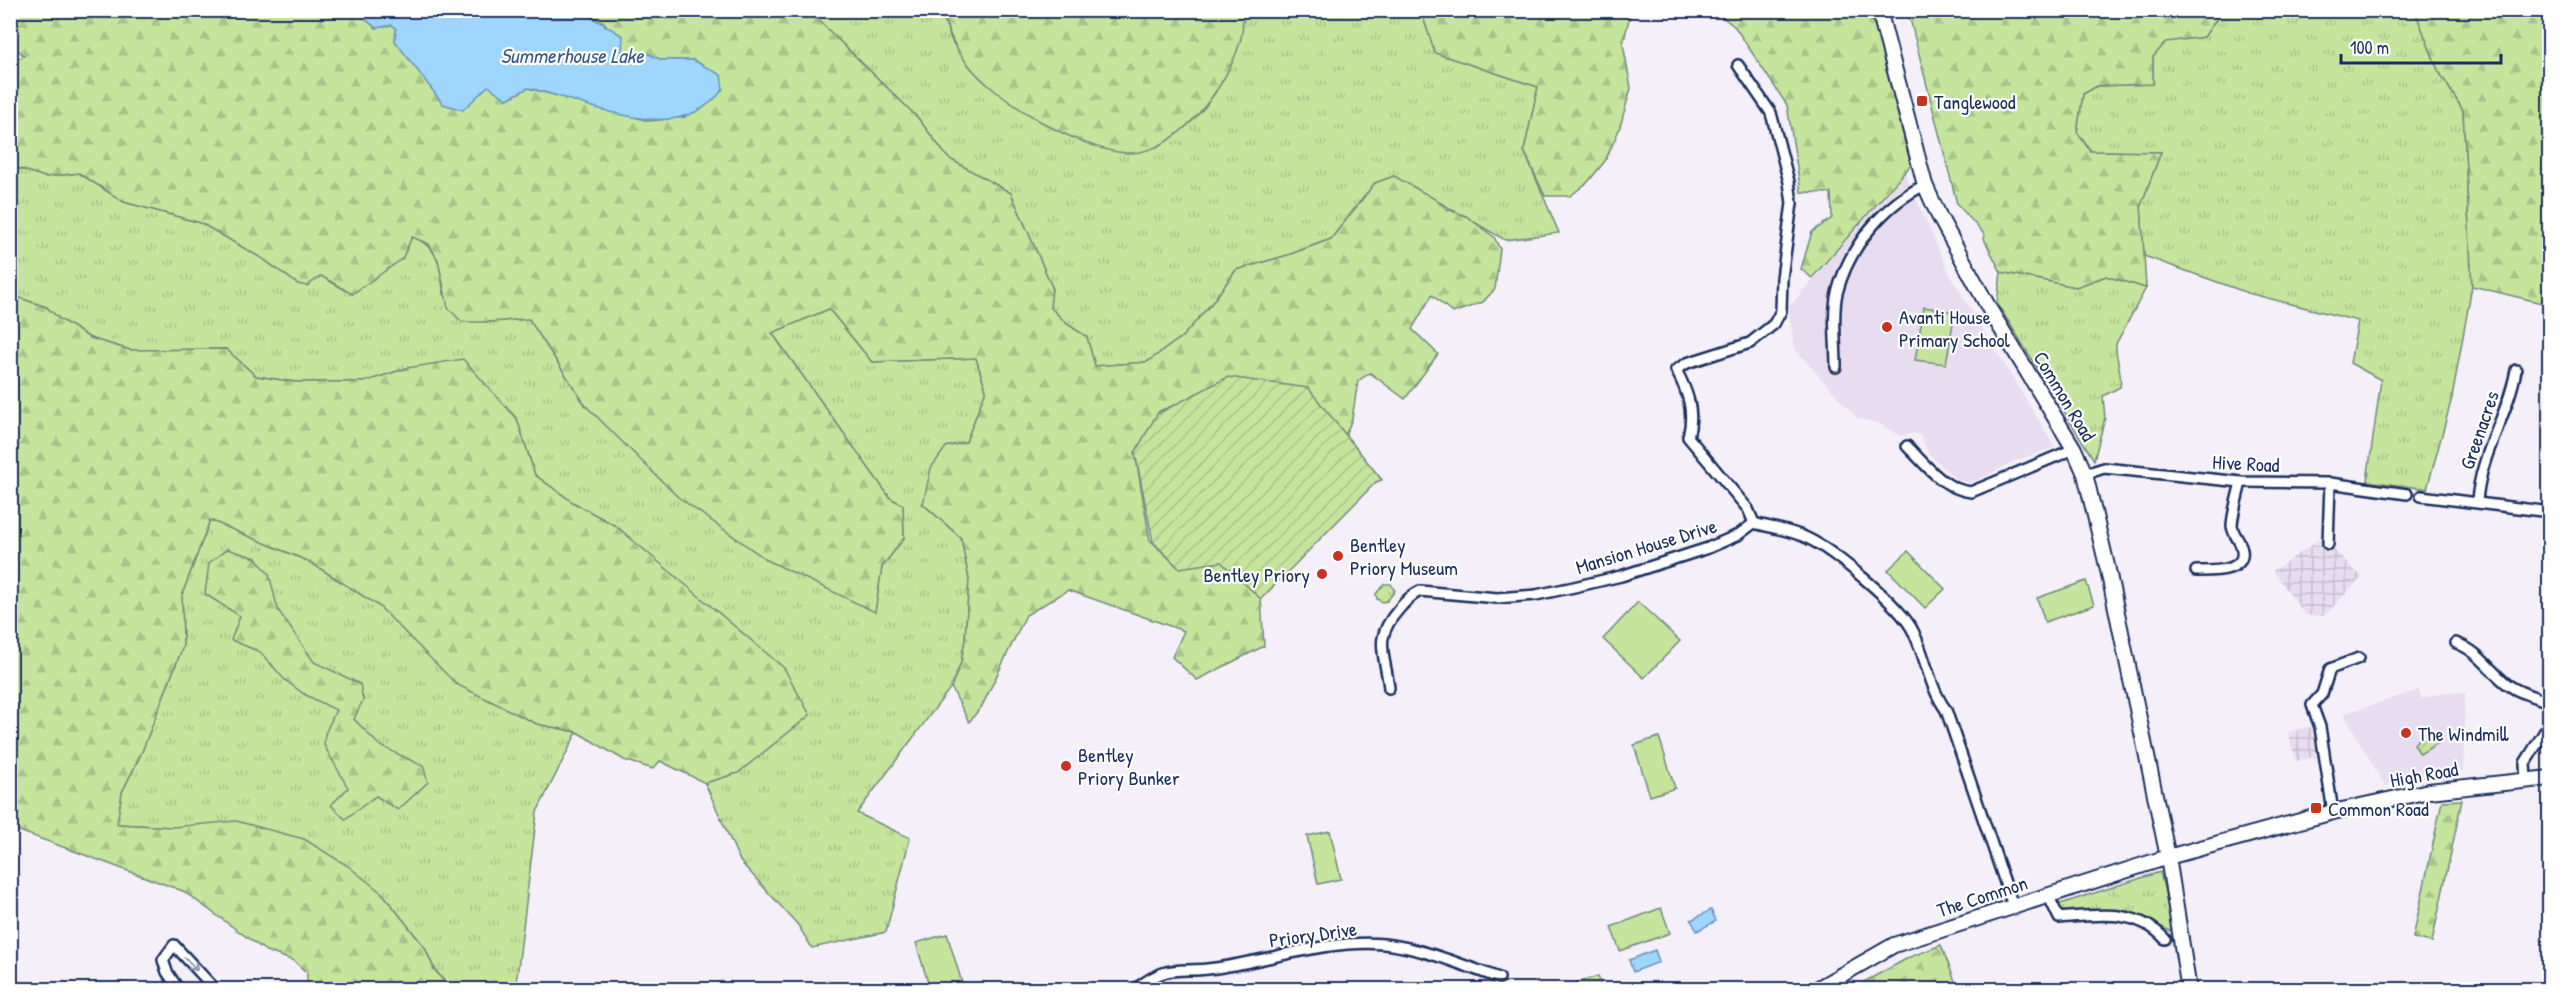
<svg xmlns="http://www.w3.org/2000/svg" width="2560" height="1000" font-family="'Patrick Hand',sans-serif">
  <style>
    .built { fill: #e7dcf0 }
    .industrial { fill: url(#industrial-grid) }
    .grass { fill: url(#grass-tufts); stroke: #708a7d; stroke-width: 1.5 }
    .forest { fill: url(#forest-firs); stroke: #708a7d; stroke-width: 1.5 }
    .garden { fill: url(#garden-furrows); stroke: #708a7d; stroke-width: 1.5 }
    .pitch { fill: #c5e49c; stroke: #708a7d; stroke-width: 1.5 }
    .water { fill: #9ed6fe; stroke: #6a93be; stroke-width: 1.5 }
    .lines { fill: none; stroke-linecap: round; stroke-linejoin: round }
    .minor-casing { stroke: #1b2f5e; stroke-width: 14 }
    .primary-casing { stroke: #1b2f5e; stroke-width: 18 }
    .minor { stroke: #fff; stroke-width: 9 }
    .primary { stroke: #fff; stroke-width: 14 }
    .oneway { stroke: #8d97ae }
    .poi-dot { fill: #c8321e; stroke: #fff; stroke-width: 2 }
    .labels { text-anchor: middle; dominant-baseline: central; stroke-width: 4.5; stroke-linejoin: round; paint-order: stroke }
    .poi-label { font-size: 20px; fill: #1b2f5e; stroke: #fff; text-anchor: start }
    .street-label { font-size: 20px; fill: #1b2f5e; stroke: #fff }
    .water-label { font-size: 21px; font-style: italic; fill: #3c5986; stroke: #fff }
  </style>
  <defs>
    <pattern id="industrial-grid" width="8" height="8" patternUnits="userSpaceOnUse" patternTransform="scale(1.5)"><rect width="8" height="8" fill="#e7dcf0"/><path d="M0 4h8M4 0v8" fill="none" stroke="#c6bdd0"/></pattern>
    <pattern id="grass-tufts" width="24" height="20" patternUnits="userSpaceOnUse" patternTransform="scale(1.5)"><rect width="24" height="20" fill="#c5e49c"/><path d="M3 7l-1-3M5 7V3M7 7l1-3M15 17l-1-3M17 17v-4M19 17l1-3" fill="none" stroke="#a9c489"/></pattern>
    <pattern id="forest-firs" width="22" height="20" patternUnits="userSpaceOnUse" patternTransform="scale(1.5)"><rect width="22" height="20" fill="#c5e49c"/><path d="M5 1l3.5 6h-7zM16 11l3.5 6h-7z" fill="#a9c489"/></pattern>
    <pattern id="garden-furrows" width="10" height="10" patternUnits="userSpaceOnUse" patternTransform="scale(1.5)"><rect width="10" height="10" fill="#c5e49c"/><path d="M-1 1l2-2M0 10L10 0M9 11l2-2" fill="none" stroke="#a9c489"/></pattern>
  </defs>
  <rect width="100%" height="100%" fill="#f4eff8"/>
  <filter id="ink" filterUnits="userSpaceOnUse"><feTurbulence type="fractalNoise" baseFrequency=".0167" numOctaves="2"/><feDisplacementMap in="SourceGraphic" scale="12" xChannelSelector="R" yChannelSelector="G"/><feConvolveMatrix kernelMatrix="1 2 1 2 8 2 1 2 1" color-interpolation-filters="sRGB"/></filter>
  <g filter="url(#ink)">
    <!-- built -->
    <g class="built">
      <path d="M2549,56v249l-7,-2z"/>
      <path d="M1905,174l47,105 103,168 -41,14 -38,20 -7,1 -13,-3 -27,-25 -9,-19 -7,-2 -13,3 -20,-12 -23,-6 -62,-69 -7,-41z"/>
      <path d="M2419,690l3,9 22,-7 21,1 -2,77 -78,16 -41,-72z"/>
    </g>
    <!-- industrial -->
    <g class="industrial">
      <path d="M2322,538l11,6 2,7 27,26 -38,39 -19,-1 -32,-44z"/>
      <path d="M2310,727l5,6 2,23 -21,5 -8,-29z"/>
    </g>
    <!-- grass -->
    <g class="grass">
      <path d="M809,11h132l11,31 16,23 189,82c12,-9 27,-17 37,-28 30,-31 44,-66 50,-108h177l14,42 103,34 -14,64 35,82 -54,7 -111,-64 -19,7 -44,56 -43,16 -52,15 -24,33 -29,33 -36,26 -52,4 -8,-29 -20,-13 -17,-17 2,-20 -41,-94 -63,-35 -30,-40z"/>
      <path d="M2199,11h216l23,59 25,40 9,176 -20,112 -25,91 -60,-8 14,-101 -31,-17 8,-42 -110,-28 -104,-37 -3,-51 20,-53 -70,-1 -14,-19 6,-38 14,-8 56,-2v-27l13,-16 38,-4 13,-19z"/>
      <path d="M11,166l34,11 34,-4 45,29 77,21 62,36 35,25 23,-8 69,-11 12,-6 10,-23c30,14 27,29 32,58l44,28 41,-3 57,87 289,205 7,-44 22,-29 -1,-33 -13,-7 -118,-165 57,-24 43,53 104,-4 10,32 -20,52 -20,5 -23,57 38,34 8,41 -4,61 -4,23 -10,24 -94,126 53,25 -24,94 -74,16 -14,-23 -58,-64 -35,-78 33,-10 -27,-165 -95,-82 -42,-23 -39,-28 -18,-56 -110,-51 -43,14h-69l-39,-6 -30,-27 -96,1 -40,-12 -29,-18 -15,-13 -35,-12z"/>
      <path d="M2001,272l75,15 30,-11 40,12 -30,56c-1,15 7,29 4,43l-17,9 2,22 -11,42 -97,-157z"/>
      <path d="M210,520l100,42 69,44 78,78 80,40 40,8 -40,80 -21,173 -10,4h-56l-16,-21 -9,-20 -42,-54 -210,-67 -57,-3 6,-32 19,-38 42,-108 -1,-51z"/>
      <path d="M1384,584h7l4,7 -8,10 -5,1 -5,-3 -1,-5z"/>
      <path d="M2160,872l13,54 -3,5 -39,-18 -25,-3 -39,3 -9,-4 -1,-4z"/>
    </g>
    <!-- forest -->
    <g class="forest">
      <path d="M11,11h345l20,17 16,-3 4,3 -1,13 21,26 73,19 18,13 21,-11 121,33 36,-4 8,-57h-31l-18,-8h-22l-18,-30 -23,-11h228l109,107 30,40 63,35 41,94 -2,20 17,17 20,13 8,29 52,-4 36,-26 29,-33 24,-33 52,-15 43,-16 44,-56 19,-7 41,23 12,10 19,7 28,21 6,12 -5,40 -12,13 -30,11 -21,-18 -20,34 26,25 -33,45 -35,-26 -12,8 -6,38 -10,24 -113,-59 -70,27 -24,42 15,87 29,28 28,-16 18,12 36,35 3,47 -67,34 -25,-23 12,-26 -116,-41 -42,25 -44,91 -13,16 -18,-35 10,-24 4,-23 4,-61 -8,-41 -38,-34 8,-36 15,-21 20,-5 20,-52 -10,-32 -104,4 -43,-53 -57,24 118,165 13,7 1,33 -22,29 -7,45 -108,-52 -89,-63 -92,-91 -57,-87 -41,3h-26l-14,-14 -10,-48 -9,-16 -17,-7 -10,22 -50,35 -31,-18 -14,10 -9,-2 -35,-25 -62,-36 -77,-21 -45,-29 -34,4 -34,-11 -1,-104 14,-6 -13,-13z"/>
      <path d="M941,11h303c-1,10 -1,21 -4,31 -13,44 -62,113 -114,111 -46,-3 -132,-53 -159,-90 -13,-16 -19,-33 -26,-52z"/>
      <path d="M1421,11h210l-8,33 8,44 -12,42 -14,31 -17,21 -18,14h-25l-21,-45 14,-64 -103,-34z"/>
      <path d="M1715,11h156l40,154 -99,113 -11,-9 11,-37 20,-14 -1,-25 -30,-1 -14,-87 -52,-78z"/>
      <path d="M2199,11l18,7 -13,19 -38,5 -13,15v27l-56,2 -14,8 -6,38 13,19 71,1 -20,53 5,83 -40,-12 -30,11 -75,-15 -17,-33 1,-4 -28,-31 -49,-193z"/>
      <path d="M2415,11h134l1,228 -8,64 -70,-17 -9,-176 -25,-40z"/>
      <path d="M11,295l35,12 15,13 29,18 40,12 96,-1 30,27 39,6h69l43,-14 56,-9 54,60 18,56 39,28 42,23 168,142 26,47 -72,58 -33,10 -45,-22 -7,8 -29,-9 -47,-28 -40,-8 -81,-40 -77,-78 -69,-44 -100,-42 -28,75 1,51 -42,108 -19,38 -5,32 56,3 63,-6 68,18 44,27 35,28 42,54 9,21 16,20h-143v-16l-13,-12 -28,-10 -83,-60 -172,-63 -1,-316 7,-33 -6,4z"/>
      <path d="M227,549l29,9 13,16 9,36 36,52 46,22 3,16 -9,19 25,26 44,21 5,16 -30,28 -22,-14 -31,23 -14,-14 17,-17 -24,-43 1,-11 11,-24 -32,-16 -19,-14 -25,-28 -29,-12 9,-24 -35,-22 4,-31z"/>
      <path d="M2462,800l-30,142 -19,-4 29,-137z"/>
      <path d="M1941,945l17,44h-107l59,-32z"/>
    </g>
    <!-- garden -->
    <g class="garden">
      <path d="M1228,377l80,11 74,92 -6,2 -115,117 -40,-37 -42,6 -26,-26 -18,-89 22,-39z"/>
      <path d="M2425,732l2,2 3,-2 8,11 -18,11 -6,-10z"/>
    </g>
    <!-- pitch -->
    <g class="pitch">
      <path d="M1924,307l31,5 -9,52 -31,-4z"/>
      <path d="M1908,551l37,38 -20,19 -37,-38z"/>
      <path d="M2086,581l8,24 -49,17 -8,-24z"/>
      <path d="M1638,602l42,39 -36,37 -41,-39z"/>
      <path d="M1659,737l16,51 -25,8 -16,-51z"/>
      <path d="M1330,831l11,48 -23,5 -11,-48z"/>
      <path d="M1661,908l9,25 -50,18 -9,-24z"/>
      <path d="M947,934l16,52 -13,3h-20l-14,-46z"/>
      <path d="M1598,976l4,13h-28l-1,-5z"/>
    </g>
    <!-- water -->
    <g class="water">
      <path d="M356,11h225l42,25 -1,16h22l18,8h31l28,15 2,14c-47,63 -135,11 -195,-1l-21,11 -19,-13 -25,24 -20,-6 -48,-63 1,-13 -4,-3 -16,3z"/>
      <path d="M1711,910l5,11 -19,10 -6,-11z"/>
      <path d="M1655,950l4,12 -26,10 -4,-12z"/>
    </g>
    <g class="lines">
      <defs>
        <g id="minor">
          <path d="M1738,65l33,48 18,69 3,21 -10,75 -1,33 -7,13 -24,19 -63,20 -11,7c12,22 19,42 12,67l60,72 6,14"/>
          <path d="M1836,367c0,-24 -4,-52 1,-74 12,-46 46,-88 88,-108"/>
          <path d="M1907,446c19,19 36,43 64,46l103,-43"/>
          <path d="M2085,474l19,-6 137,14 89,1 77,11"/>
          <path d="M2421,496l129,16"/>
          <path d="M2477,502c3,-48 31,-86 39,-132"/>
          <path d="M2328,544l2,-61"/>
          <path d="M2196,571c15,0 54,2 45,-25 -2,-7 -9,-13 -9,-21 1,-14 6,-29 9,-43"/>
          <path d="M2456,643c23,8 33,27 51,41 12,9 28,13 43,18"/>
          <path d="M1389,688c-4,-36 -17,-48 10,-79 6,-7 12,-14 21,-18l77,7 39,-3 38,-8 47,-11 87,-28 30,-13 16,-12c17,5 37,7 53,15 26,12 94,68 106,93 13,26 16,56 33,79l67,196"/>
          <path d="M2526,780l-1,-17 25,-40"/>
          <path d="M2333,812l-13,-85 -8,-22 10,-11 8,-25 29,-11"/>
          <path d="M2048,895l11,23c38,-3 78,-10 106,21"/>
          <path d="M179,990l-12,-18 -4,-12 11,-15 42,45"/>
          <path d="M1134,990c36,-28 42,-16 82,-22 56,-8 111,-29 168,-24 39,4 78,21 115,34"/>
        </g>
        <g id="primary">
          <path d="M1879,10l46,175 14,31 51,94 84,139 11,25 23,96 60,287 21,133"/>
          <path d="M1815,990l79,-45 274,-88 165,-45 96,-21 121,-13"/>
        </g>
      </defs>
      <!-- minor casing -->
      <use href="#minor" class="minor-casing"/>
      <!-- primary casing -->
      <use href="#primary" class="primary-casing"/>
      <!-- minor -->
      <use href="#minor" class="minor"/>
      <!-- primary -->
      <use href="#primary" class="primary"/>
    </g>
    <!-- one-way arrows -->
    <defs><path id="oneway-shaft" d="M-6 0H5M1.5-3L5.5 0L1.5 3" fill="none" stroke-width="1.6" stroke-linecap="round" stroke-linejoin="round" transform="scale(1.5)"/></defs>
    <use class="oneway" href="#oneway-shaft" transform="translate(191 964) rotate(46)"/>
  </g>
  <!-- markers -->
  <g class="poi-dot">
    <rect x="1916" y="95" width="12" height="12" rx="3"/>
    <circle cx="1887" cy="327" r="6"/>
    <circle cx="1338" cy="556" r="6"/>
    <circle cx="1322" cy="574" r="6"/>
    <circle cx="2406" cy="733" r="6"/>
    <circle cx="1066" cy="766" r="6"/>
    <rect x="2310" y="802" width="12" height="12" rx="3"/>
  </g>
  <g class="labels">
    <!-- poi labels -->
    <g class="poi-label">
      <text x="1934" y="101">Tanglewood</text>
      <text x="1899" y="316">Avanti House<tspan x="1899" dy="23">Primary School</tspan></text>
      <text x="1350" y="544">Bentley<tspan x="1350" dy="23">Priory Museum</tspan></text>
      <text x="1310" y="574" text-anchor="end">Bentley Priory</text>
      <text x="2418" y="733">The Windmill</text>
      <text x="1078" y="754">Bentley<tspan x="1078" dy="23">Priory Bunker</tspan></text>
      <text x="2328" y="808">Common Road</text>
    </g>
    <!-- street labels -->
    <g class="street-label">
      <text transform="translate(2065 396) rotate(59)">Common Road</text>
      <text transform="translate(2479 430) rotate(-71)">Greenacres</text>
      <text transform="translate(2246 463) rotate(3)">Hive Road</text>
      <text transform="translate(1646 546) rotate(-17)">Mansion House Drive</text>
      <text transform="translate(2424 774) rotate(-10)">High Road</text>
      <text transform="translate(1982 896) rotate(-18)">The Common</text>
      <text transform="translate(1313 934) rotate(-8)">Priory Drive</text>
    </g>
    <!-- water labels -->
    <g class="water-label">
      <text x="572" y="55">Summerhouse Lake</text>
    </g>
  </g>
  <!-- margin -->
  <rect width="2560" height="1000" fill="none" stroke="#fff" stroke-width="36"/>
  <rect x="18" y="18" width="2524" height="964" fill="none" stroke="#1b2f5e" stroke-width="2" filter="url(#ink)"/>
  <!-- scale -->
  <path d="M2341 54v9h160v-9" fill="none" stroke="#1b2f5e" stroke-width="3"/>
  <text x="2350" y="54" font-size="18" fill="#1b2f5e" stroke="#ffffff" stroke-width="4.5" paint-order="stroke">100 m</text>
</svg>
